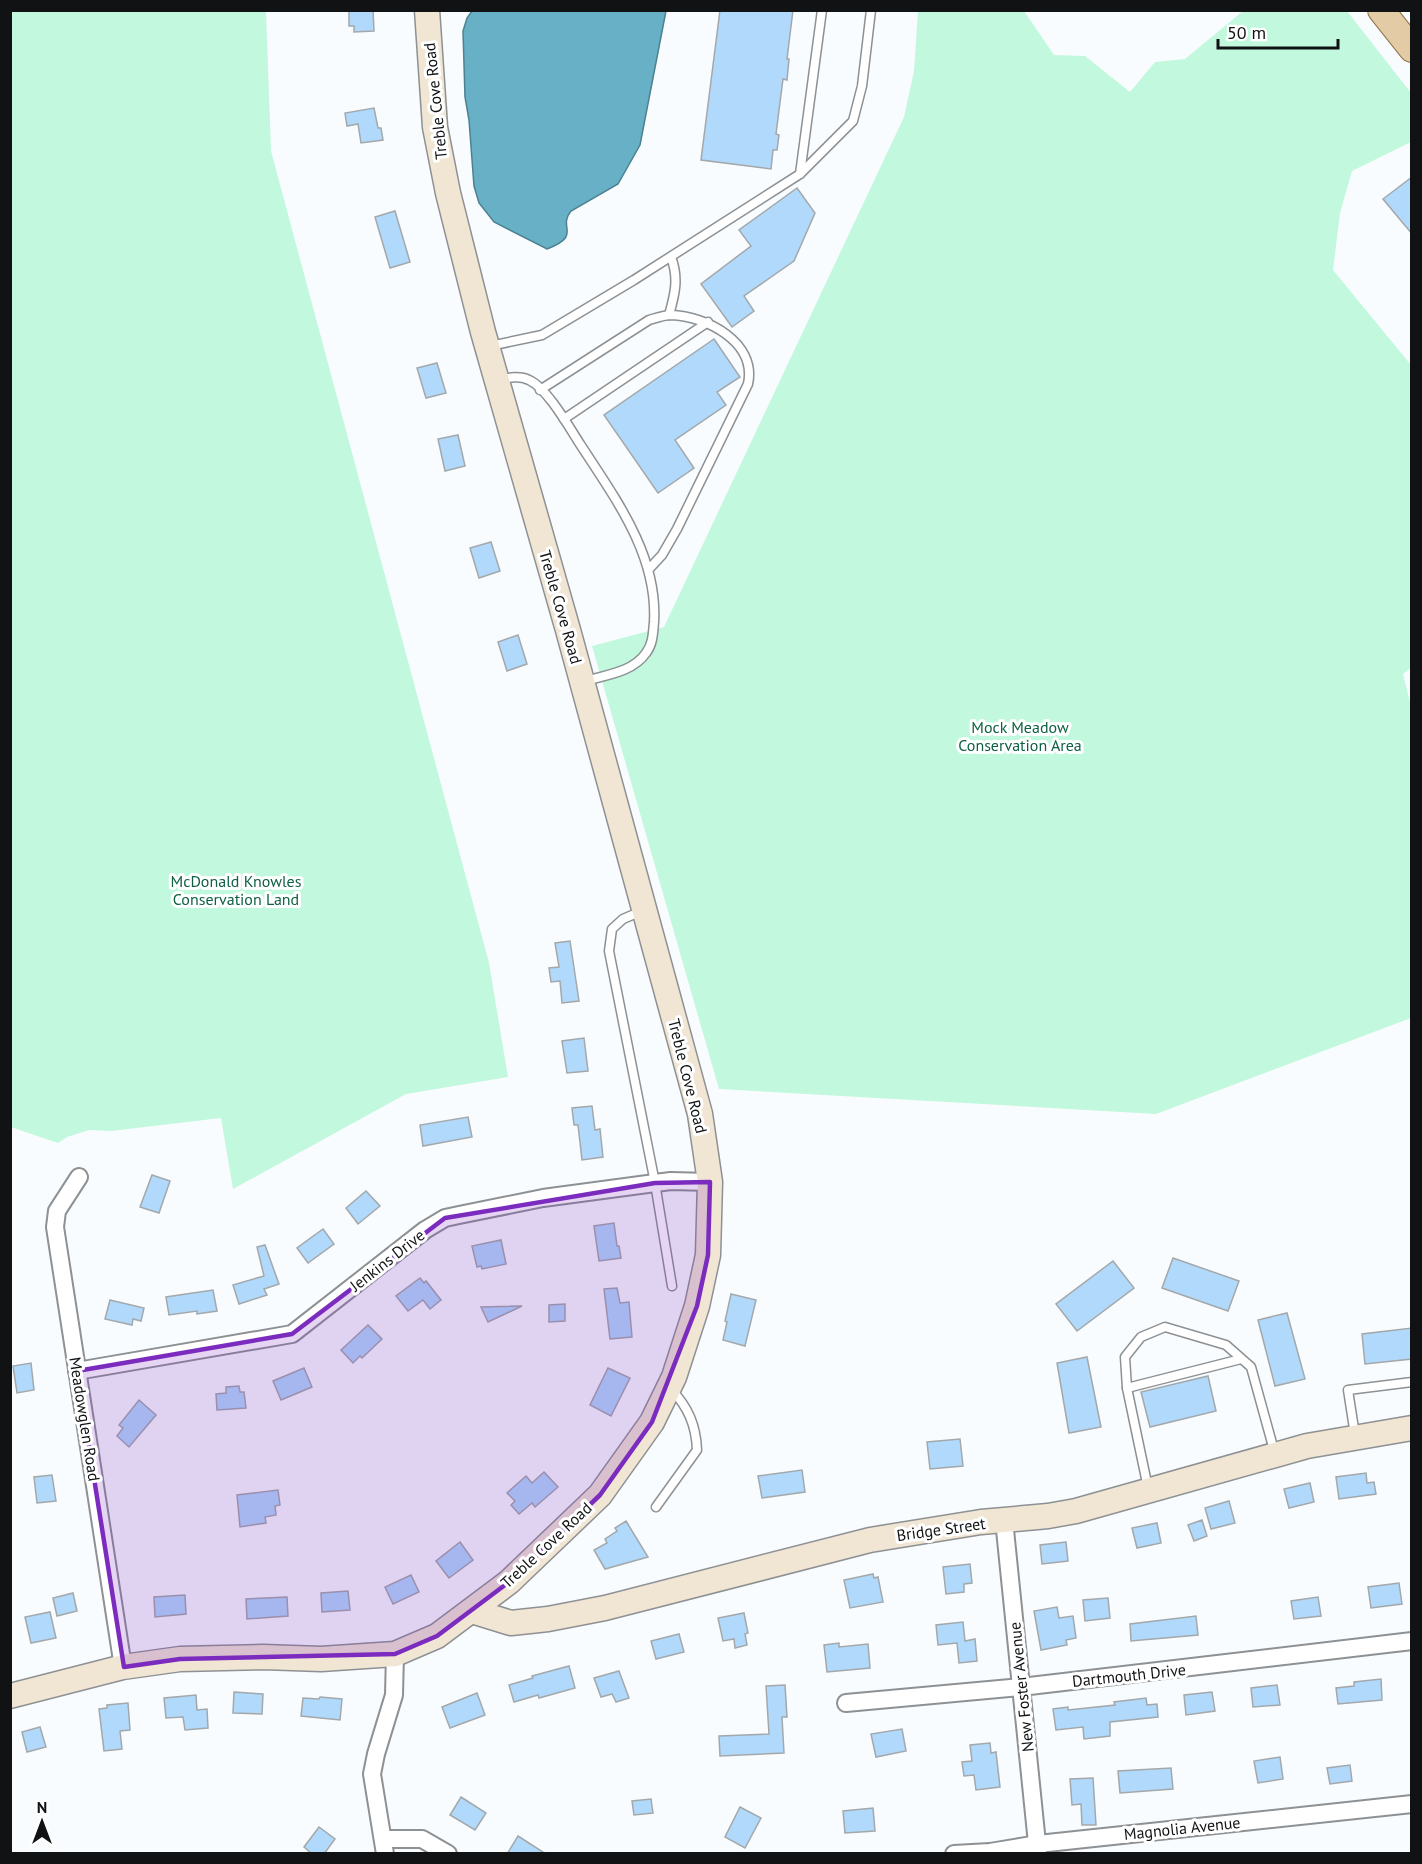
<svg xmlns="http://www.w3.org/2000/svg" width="1422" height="1864" font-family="'PT Sans',sans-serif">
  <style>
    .green { fill: #c2f8dd }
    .water { fill: #67b0c6; stroke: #4d8190; stroke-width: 1.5 }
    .building { fill: #b1d9fb; stroke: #a3a8ab; stroke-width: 1.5 }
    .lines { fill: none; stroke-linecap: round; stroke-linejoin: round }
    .service-casing { stroke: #8d9194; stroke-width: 11 }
    .minor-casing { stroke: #8d9194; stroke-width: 20 }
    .secondary-casing { stroke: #8d9194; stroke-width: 27 }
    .primary-casing { stroke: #8d744c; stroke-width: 28 }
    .service { stroke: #fff; stroke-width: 8 }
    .minor { stroke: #fff; stroke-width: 16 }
    .secondary { stroke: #f1e5d3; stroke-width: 24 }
    .primary { stroke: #e3cba6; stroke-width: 26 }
    .marked { fill: #7b2cbf; fill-opacity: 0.2; stroke: #7b2cbf; stroke-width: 4.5; stroke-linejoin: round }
    .labels { text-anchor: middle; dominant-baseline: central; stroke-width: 6; stroke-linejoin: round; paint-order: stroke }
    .street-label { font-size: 16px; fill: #101213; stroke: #fff }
    .park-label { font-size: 16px; fill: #106043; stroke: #fff }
  </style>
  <rect width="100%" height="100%" fill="#f9fcfe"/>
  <!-- green -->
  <g class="green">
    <path d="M11,10l255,1 5,140 218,812 19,114 -102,17 -173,95 -12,-71 -110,13 -22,-1 -22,7 -9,6 -47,-16z"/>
    <path d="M918,11h106l30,44 31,1 45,36 25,-30 30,-3 58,-48h104l64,82v49l-59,29 -12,42 -7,57 78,95 1,302 -9,7 9,36 -1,308 -255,96 -437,-25 -127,-443 72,-19 240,-510 10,-46z"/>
  </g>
  <!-- water -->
  <path class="water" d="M472,11h194l-26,134 -22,39 -47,27c-14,17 12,24 -24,38l-53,-27 -15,-19 -5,-17 -5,-66 -4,-23 -2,-66 4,-13z"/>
  <!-- building -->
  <g class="building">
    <path d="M349,10h24l1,21 -20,1v-6h-5z"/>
    <path d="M720,10h73l-6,49h2l-2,21 -4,-1 -7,55 3,1 -2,15h-4l-2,19 -70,-9z"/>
    <path d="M374,108l4,20h3l2,12 -22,3 -3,-19 -11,2 -2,-13z"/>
    <path d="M1412,177v57l-29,-35z"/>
    <path d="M797,188l18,25 -21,48 -50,35 10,15 -22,16 -31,-43 50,-38 -12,-16z"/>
    <path d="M395,211l15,51 -20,6 -15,-51z"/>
    <path d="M714,339l26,38 -23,15 9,13 -51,35 19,28 -36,25 -54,-78z"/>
    <path d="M437,363l9,30 -20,5 -9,-30z"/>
    <path d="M458,435l7,31 -20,5 -7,-32z"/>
    <path d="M491,542l9,29 -21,7 -9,-30z"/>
    <path d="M518,635l9,29 -20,7 -9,-29z"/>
    <path d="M570,941l9,60 -17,2 -2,-22 -9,1 -2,-14 10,-1 -4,-24z"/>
    <path d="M584,1038l4,33 -21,2 -5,-32z"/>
    <path d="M592,1106l3,24 5,-1 3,28 -21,3 -4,-35h-4l-2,-17z"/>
    <path d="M468,1117l4,20 -49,9 -3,-21z"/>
    <path d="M152,1175l18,6 -11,32 -19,-6z"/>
    <path d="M366,1191l14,15 -22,18 -12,-16z"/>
    <path d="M614,1223l3,23h2l2,12 -22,3 -5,-35z"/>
    <path d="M323,1229l11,15 -26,19 -11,-15z"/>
    <path d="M501,1240l5,24 -24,5 -1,-3 -4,1 -5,-21z"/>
    <path d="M265,1245l14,39 -15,5 3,6 -28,9 -6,-19 31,-9 -7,-29z"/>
    <path d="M1173,1258l66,23 -11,30 -66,-23z"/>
    <path d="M1113,1261l21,27 -57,43 -21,-27z"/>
    <path d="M420,1278l4,5 2,-2 15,19 -11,9 -7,-9 -15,11 -12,-15z"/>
    <path d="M617,1288l3,15 9,-1 3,35 -22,2 -6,-50z"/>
    <path d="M213,1290l4,21 -20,3v-3l-28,4 -3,-18z"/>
    <path d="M731,1294l25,6 -11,46 -22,-6 4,-18 -2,-1z"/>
    <path d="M110,1300l34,8 -3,13 -8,-2 -1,6 -27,-6z"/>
    <path d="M565,1304v17l-16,1v-17z"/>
    <path d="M522,1306l-34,16 -7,-15z"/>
    <path d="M1287,1313l18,66 -30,7 -17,-66z"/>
    <path d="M368,1325l14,14 -20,19 -2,-2 -7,7 -12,-13z"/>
    <path d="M1412,1328v31l-47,5 -3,-30z"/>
    <path d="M1087,1357l14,70 -32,6 -12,-70z"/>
    <path d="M31,1363l3,27 -17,3 -4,-27z"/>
    <path d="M304,1368l8,19 -31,13 -8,-19z"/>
    <path d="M608,1368l22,10 -19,38 -21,-11z"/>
    <path d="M1208,1376l8,35 -66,16 -9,-35z"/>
    <path d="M239,1386l1,6h4l2,16 -29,2 -1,-16 10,-1v-6z"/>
    <path d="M139,1400l17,15 -27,32 -12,-11 6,-8 -4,-3z"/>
    <path d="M960,1439l3,27 -33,3 -3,-27z"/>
    <path d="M802,1470l3,22 -43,6 -4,-22z"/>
    <path d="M544,1472l14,15 -23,20 -3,-4 -13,11 -8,-9 4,-4 -8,-8 19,-17 6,7z"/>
    <path d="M1366,1473l1,10 7,-1 2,12 -37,5 -3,-22z"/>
    <path d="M52,1475l4,26 -19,2 -3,-26z"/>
    <path d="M1310,1483l4,19 -25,6 -5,-19z"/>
    <path d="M278,1490l2,15 -5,1 1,9 -11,2 1,6 -26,4 -3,-32z"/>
    <path d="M1229,1501l6,22 -24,6 -6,-21z"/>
    <path d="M1202,1520l5,16 -13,5 -6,-16z"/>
    <path d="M626,1521l22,36 -43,12 -11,-19 13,-7 -2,-4 12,-8 -2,-3z"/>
    <path d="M1157,1523l4,20 -24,5 -5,-20z"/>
    <path d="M460,1542l13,18 -24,18 -13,-17z"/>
    <path d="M1066,1542l2,19 -26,3 -2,-19z"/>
    <path d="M970,1564l2,19 -8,1v8l-18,2 -3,-27z"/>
    <path d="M873,1574l1,4 4,-1 5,25 -33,6 -6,-28z"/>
    <path d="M411,1575l8,17 -26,12 -8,-17z"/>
    <path d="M1399,1583l3,21 -31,4 -3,-21z"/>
    <path d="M348,1591l2,19 -28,2 -1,-19z"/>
    <path d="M73,1593l4,18 -20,5 -4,-18z"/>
    <path d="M185,1595l1,19 -31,3 -1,-20z"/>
    <path d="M287,1597l1,19 -41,3 -1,-20z"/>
    <path d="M1318,1597l3,19 -27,3 -3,-18z"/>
    <path d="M1108,1598l2,20 -25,3 -2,-21z"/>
    <path d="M1057,1607l2,11 14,-2 3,22 -10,2 1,5 -26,5 -7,-39z"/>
    <path d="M50,1612l6,26 -25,5 -6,-26z"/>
    <path d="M744,1613l4,20 -3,1 2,11 -12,3 -1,-9 -11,2 -5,-23z"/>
    <path d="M1196,1616l2,19 -67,6 -1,-17z"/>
    <path d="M963,1622l2,19 10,-2 2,22 -18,2 -2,-20 -19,2 -2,-20z"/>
    <path d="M679,1634l5,18 -28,7 -5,-18z"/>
    <path d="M839,1643v4l29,-3 2,24 -43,4 -3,-27z"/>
    <path d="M569,1666l6,22 -36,10 -1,-3 -24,7 -5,-17 24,-7 -1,-2z"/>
    <path d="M619,1671l10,27 -13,4 -4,-8 -11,3 -7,-19z"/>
    <path d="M1381,1679l1,21 -44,4 -2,-16 18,-2v-4z"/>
    <path d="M785,1685l2,32h-5l2,36 -64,3 -1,-20 50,-2 -3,-48z"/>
    <path d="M1277,1685l3,20 -27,2 -2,-19z"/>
    <path d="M234,1692l29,2 -1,20 -29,-1z"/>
    <path d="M1212,1692l3,19 -29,4 -2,-20z"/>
    <path d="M477,1693l8,22 -35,13 -8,-21z"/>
    <path d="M196,1695l1,15 10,-1 1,19 -23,2 -2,-13 -17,1 -2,-20z"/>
    <path d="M320,1697l22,2 -2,21 -39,-4 2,-18 16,1z"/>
    <path d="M1146,1698l1,7 10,-1 1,13 -48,5v14l-26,3 -1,-12 -27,3 -3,-21 15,-2v3l47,-5 -1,-3z"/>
    <path d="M128,1703l2,27 -10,1 2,18 -18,2 -5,-42 8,-1v-3z"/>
    <path d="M40,1727l6,20 -19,5 -5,-20z"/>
    <path d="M902,1729l4,22 -30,6 -5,-23z"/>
    <path d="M990,1743l1,10 5,-1 4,35 -24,3 -2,-15 -10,1 -2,-14 10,-1 -2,-16z"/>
    <path d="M1280,1757l3,22 -25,4 -4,-22z"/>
    <path d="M1350,1765l2,16 -22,3 -3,-16z"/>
    <path d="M1171,1768l2,21 -53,4 -2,-22z"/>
    <path d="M1093,1778l3,47h-14l-1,-21 -9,1 -2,-26z"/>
    <path d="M461,1797l25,16 -11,17 -25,-15z"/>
    <path d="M651,1799l2,14 -19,2 -2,-14z"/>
    <path d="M740,1807l21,11 -16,30 -20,-11z"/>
    <path d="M873,1808l2,23 -30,2 -2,-22z"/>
    <path d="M319,1827l16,12 -11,15h-12l-8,-7z"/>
    <path d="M518,1836l28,18h-39z"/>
  </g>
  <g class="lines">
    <defs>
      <g id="service">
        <path d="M800,174l22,-164"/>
        <path d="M669,315c6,-21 10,-37 2,-58"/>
        <path d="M490,346l52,-11 92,-55 166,-106 53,-53 9,-35 9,-76"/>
        <path d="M497,380c10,-2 22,-5 32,0 18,8 40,47 51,64 35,54 78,111 74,178 -1,11 -1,22 -8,31 -13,19 -40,22 -61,28"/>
        <path d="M540,390l109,-70c7,-2 15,-5 22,-5 35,1 86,27 77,69l-71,145 -15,26 -13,14"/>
        <path d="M564,419l144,-97"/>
        <path d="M644,910l-21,9 -11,10 -3,22 46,232 17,103"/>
        <path d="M1127,1388l114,-29"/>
        <path d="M1355,1435l-7,-45 64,-8"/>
        <path d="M1148,1488l-21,-100 -2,-31 16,-20 24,-10 61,18 25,22 24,87"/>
        <path d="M656,1507l41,-57c-1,-25 -9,-43 -26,-61"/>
      </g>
      <g id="minor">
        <path d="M79,1177l-22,34 -2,16 68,440"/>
        <path d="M77,1371l215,-37 133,-104 20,-12 14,-3 84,-17 112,-15 16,-2 39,1"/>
        <path d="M1004,1520l34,333"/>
        <path d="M846,1703l175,-16 391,-46"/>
        <path d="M383,1839h39l26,15"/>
        <path d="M385,1854l-13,-80 4,-20 18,-59 1,-41"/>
        <path d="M954,1854l36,-2 48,-8 374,-40"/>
      </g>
      <g id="secondary">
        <path d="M472,1611l39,12 37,-4 57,-11 265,-68 111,-18 67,-6 28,-5 231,-65 105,-18"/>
        <path d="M10,1696l113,-29 57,-8 83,-2 58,2 74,-5 42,-18 72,-54 91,-87 52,-73 22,-45 23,-71 11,-51 2,-73 -10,-68 -132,-484 -85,-298 -35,-139 -13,-66 -8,-117"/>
      </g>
      <path id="primary" d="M1381,10l31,39"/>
    </defs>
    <!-- service casing -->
    <use href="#service" class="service-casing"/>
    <!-- minor casing -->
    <use href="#minor" class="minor-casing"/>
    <!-- secondary casing -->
    <use href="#secondary" class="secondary-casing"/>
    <!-- primary casing -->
    <use href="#primary" class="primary-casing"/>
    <!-- service -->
    <use href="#service" class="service"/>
    <!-- minor -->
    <use href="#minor" class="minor"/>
    <!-- secondary -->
    <use href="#secondary" class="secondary"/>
    <!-- primary -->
    <use href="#primary" class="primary"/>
  </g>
  <!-- marked area -->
  <path class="marked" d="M710,1182l-2,73 -11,51 -45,116 -52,73 -91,87 -72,54 -42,18 -215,5 -56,8 -47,-296 215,-37 153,-116 210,-35z"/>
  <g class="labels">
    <!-- street labels -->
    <g class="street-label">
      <text transform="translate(435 101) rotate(-96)">Treble Cove Road</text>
      <text transform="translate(561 607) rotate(74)">Treble Cove Road</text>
      <text transform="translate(688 1076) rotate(76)">Treble Cove Road</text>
      <text transform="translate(387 1260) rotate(-38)">Jenkins Drive</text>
      <text transform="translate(85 1419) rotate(81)">Meadowglen Road</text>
      <text transform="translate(941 1529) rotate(-8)">Bridge Street</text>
      <text transform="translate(546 1545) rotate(-43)">Treble Cove Road</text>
      <text transform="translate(1129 1675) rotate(-6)">Dartmouth Drive</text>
      <text transform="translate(1021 1687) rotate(-96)">New Foster Avenue</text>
      <text transform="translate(1182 1828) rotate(-6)">Magnolia Avenue</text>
    </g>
    <!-- park labels -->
    <g class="park-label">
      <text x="1020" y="727">Mock Meadow<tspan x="1020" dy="18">Conservation Area</tspan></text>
      <text x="236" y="881">McDonald Knowles<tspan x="236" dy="18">Conservation Land</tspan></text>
    </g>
  </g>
  <!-- border -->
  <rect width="1422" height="1864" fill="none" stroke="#101213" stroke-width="24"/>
  <!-- north arrow -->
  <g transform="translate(42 1822)" stroke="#ffffff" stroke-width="4.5" paint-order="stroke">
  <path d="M0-4.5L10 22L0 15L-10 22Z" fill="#101213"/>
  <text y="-9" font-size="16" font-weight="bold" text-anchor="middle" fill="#101213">N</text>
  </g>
  <!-- scale -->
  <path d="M1218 39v9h120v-9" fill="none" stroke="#101213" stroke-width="3"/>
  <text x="1227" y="39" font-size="18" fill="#101213" stroke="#ffffff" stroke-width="4.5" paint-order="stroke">50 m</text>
</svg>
